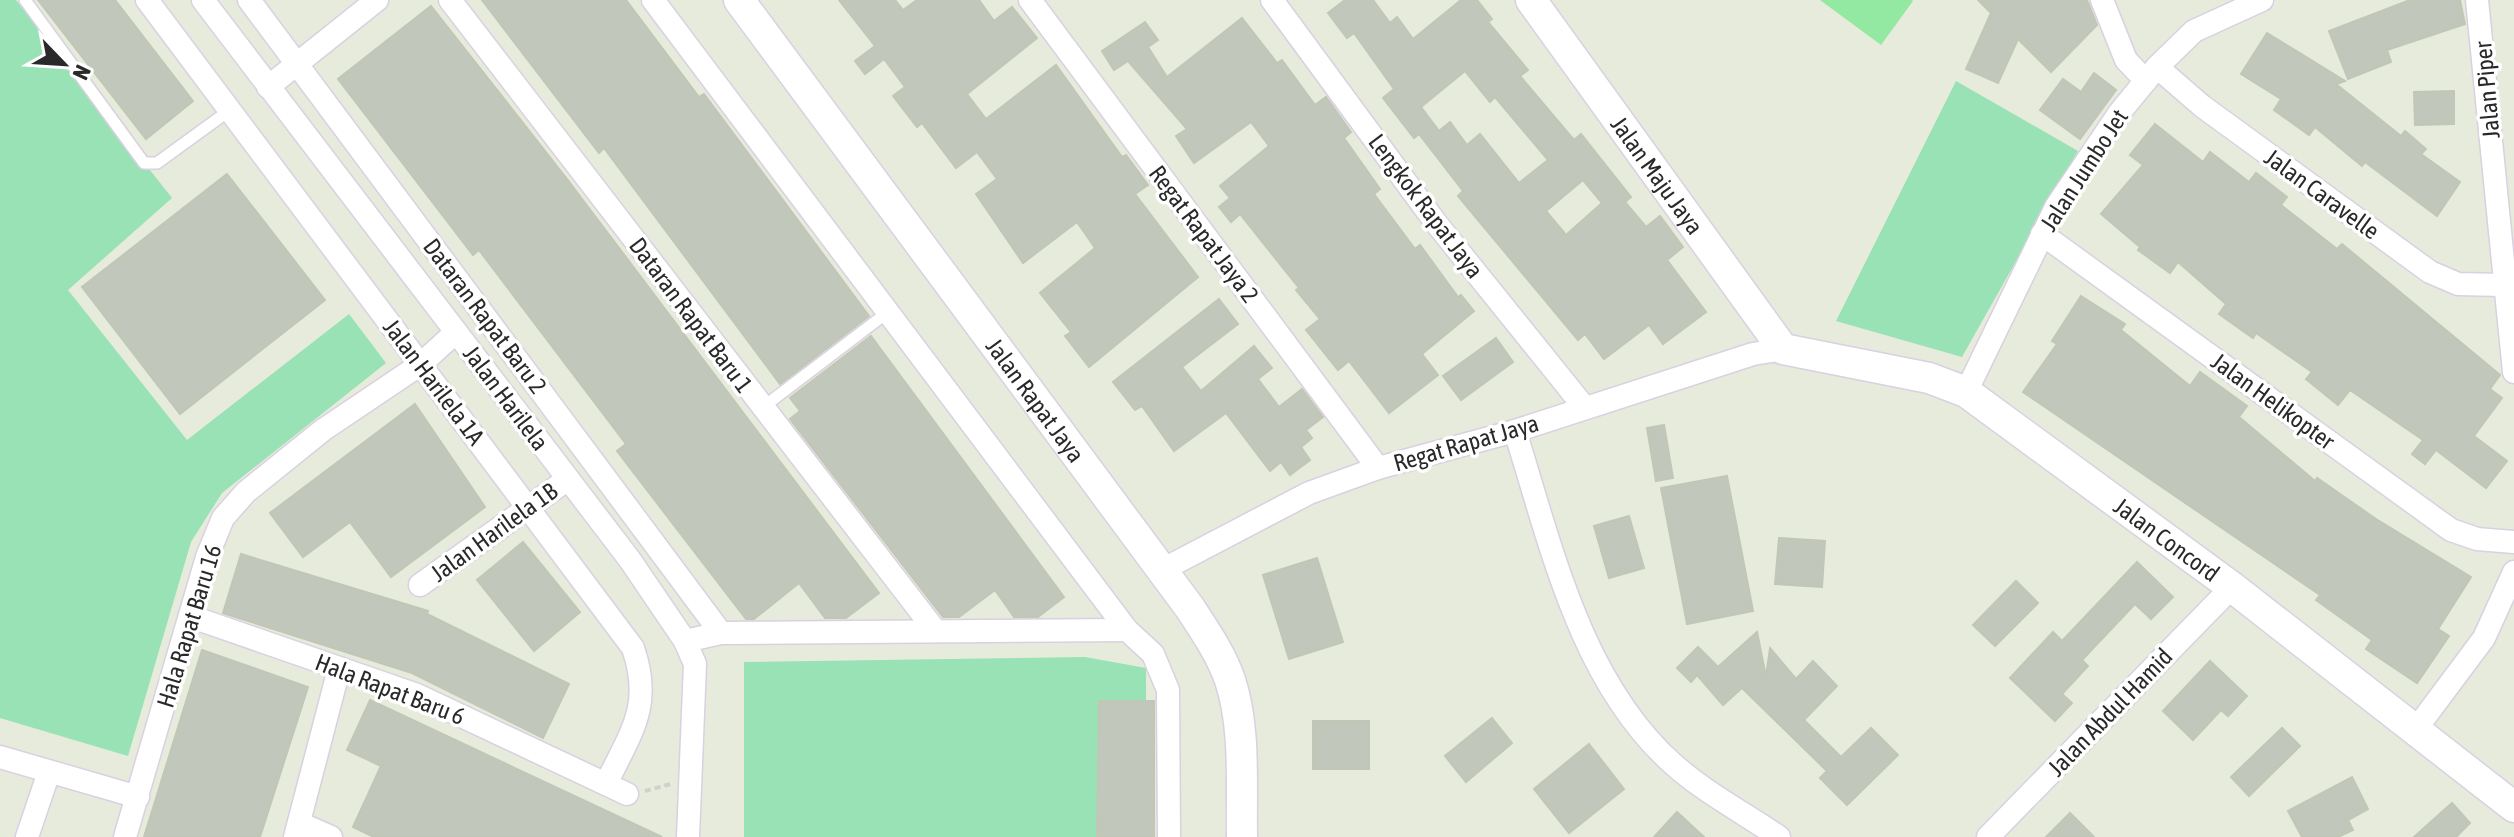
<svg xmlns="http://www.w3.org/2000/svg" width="2514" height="837" font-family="'Asap Condensed',sans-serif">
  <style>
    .green { fill: #98e2b6 }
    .pitch { fill: #93e9a2 }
    .building { fill: #c2c7bb; stroke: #c0c7b5; stroke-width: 2; fill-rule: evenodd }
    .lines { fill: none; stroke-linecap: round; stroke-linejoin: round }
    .lane-casing { stroke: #dad0e2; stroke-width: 14 }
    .street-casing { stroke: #dad0e2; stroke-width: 25 }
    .secondary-casing { stroke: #dad0e2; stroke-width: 33 }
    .path { stroke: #d0d0d0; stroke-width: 4; stroke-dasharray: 6 4; stroke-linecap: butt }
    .lane { stroke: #fff; stroke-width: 11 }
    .street { stroke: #fff; stroke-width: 22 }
    .secondary { stroke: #fff; stroke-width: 30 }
    .labels { text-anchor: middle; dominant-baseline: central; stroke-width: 7; stroke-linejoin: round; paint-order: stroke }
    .street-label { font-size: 24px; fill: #292929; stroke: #fff }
  </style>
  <rect width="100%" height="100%" fill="#e6ebdb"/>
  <!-- green -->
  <g class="green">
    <path d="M0,0h16l156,198 -104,92 119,150 162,-126 37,49 -164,130 -31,49 -63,214 -128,-38z"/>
    <path d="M1956,81l122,70 -116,206 -126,-36z"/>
    <path d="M1085,657l61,11v169h-402v-175z"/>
  </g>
  <!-- pitch -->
  <path class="pitch" d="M1820,0h92l1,1 -32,44z"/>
  <!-- building -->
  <g class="building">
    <path d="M38,0h77l78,101 -47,38z"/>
    <path d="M482,0h144l73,97 5,-3 165,222 -89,68 -176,-236 -5,5z"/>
    <path d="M839,0h56l8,10 14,-10h62l15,21 18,-14 25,31 -70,56 19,25 70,-54 66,92 4,-2 22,30 -13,9 63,83 -109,90 -24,-31 6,-4 -31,-39 55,-45 -18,-26 -54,41 -47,-69 21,-15 -20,-27 -21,16 -34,-45 -5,4 -24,-31 12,-9 -21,-28 -19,15 -10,-13 20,-15z"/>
    <path d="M1345,0h28l17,23 7,-6 16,22 48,-39h16l15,19 -4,3 40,48 -8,6 54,64 7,-6 50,63 -6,5 21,25 14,-11 23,31 -16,13 39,52 -43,32 -14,-19 -45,34 -19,-25 -7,6 -120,-144 5,-5 -44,-57 -5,4 -31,-40 11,-9 -40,-56 -7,5 -19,-25zM1465,71l25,31 5,-5 53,63 -29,23 -39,-49 -13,11 -17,-23 -11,9 -18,-24zM1583,180l19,23 -36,32 -20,-24z"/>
    <path d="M1978,0h109l10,25 -46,47 -33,-33 -20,44 -32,-14 25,-56z"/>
    <path d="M2410,0h50l5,24 -78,26 4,12 -43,17 -19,-48z"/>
    <path d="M431,6l136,173 312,414 -33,25h-21l-26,-35 -45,36h-8l-129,-168 9,-7 -147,-194 -6,5 -135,-176z"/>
    <path d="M1242,18l35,45 5,-3 33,45 11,-8 25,35 -7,6 36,51 -6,5 41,55 5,-4 38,52 3,-2 13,16 -52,43 16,21 -49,38 -40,-52 -11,9 -32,-40 14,-11 -24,-29 3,-2 -59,-74 -9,8 -12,-15 11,-9 -10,-12 49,-40 -18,-24 -57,41 -18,-27 11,-7 -59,-68 -14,9 -12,-19 43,-29 13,18 -10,7 19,30z"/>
    <path d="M2267,33l78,48 -9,3 65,52 4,-5 21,18 -5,5 39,28 -23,34 -72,-54 -3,4 -47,-39 -6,8 -35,-25 7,-11 -40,-25z"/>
    <path d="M2094,73l22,17 -36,49 -40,-29 23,-31 18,13z"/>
    <path d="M2454,91v33l-39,1 -1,-33z"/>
    <path d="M2155,124l48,38 7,-10 39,30 7,-9 31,24 -6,8 56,44 5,-5 158,131 -10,14 12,9 -28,38 33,25 -21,27 -50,-38 -11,14 -13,-10 11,-14 -73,-50 -12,15 -32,-26 6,-7 -56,-39 -3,5 -34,-24 7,-10 -48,-42 -8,11 -32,-23 2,-3 -39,-33 42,-49 -13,-10z"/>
    <path d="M227,174l98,126 -145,114 -98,-127z"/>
    <path d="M2081,296l44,28 -4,6 69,56 10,-14 47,34 -8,11 76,64 2,-3 59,41 95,58 -33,52 11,7 -32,47 -51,-34 6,-9 -56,-40 4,-5 -297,-203 34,-48 -5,-3z"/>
    <path d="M1219,299l19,25 -56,43 19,24 53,-45 18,22 -14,11 21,28 23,-18 21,28 -17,13 6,8 -11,9 9,13 -20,15 -9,-13 -11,9 -44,-58 -52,38 -32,-45 -7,4 -22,-28z"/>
    <path d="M871,336l193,261 -26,20h-24l-19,-27 -36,27h-16l-153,-198 10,-8 -10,-13z"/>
    <path d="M1496,338l17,24 -52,38 -18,-24z"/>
    <path d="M415,404l70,103 -94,70 -41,-55 -47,35 -33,-44z"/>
    <path d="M1664,425l9,53 -17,3 -9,-53z"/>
    <path d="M1727,476l26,135 -66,13 -26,-136z"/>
    <path d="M1629,516l15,52 -35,10 -15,-52z"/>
    <path d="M1779,538l46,3 -3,46 -47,-3z"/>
    <path d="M523,542l57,70 -46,39 -57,-71z"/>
    <path d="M241,554l187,57 -1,3 142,70 -26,54 -131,-65 -189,-60z"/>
    <path d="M1317,558l26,84 -54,17 -26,-84z"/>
    <path d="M2137,562l36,35 -22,22 -16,-15 -53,56 6,6 -26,28 10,9 -17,18 -45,-43 43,-46 9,9z"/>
    <path d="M2016,581l22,22 -43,43 -22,-21z"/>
    <path d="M1757,632l9,45 4,-29 26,31 17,-18 24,25 -33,34 37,37 30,-29 27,27 -51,50 -27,-27 7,-7 -85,-83 -19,17 -26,-30 -6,7 -14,-14 21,-21 20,20z"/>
    <path d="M202,650l106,37 -48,150h-116z"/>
    <path d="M2210,661l37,35 -19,20 -7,-6 -28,30 -30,-29z"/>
    <path d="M370,700l292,137h-288l-21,-10 28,-61 -34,-16z"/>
    <path d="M1099,701h55v136h-57z"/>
    <path d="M1492,718l20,25 -46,39 -21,-26z"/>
    <rect x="1313" y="721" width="56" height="48"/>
    <path d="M2282,728l18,18 -51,50 -18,-19z"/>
    <path d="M1589,744l35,45 -55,44 -35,-44z"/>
    <path d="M2352,777l16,32 -20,11 5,10 -15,7h-36l-14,-26z"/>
    <path d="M2452,803l18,20 -14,14h-42z"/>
    <path d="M1677,812l27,25h-50z"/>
    <path d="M2070,813l24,24h-48z"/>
  </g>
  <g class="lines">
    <defs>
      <g id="lane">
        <path d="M25,0l119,163h13l73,-53"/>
        <path d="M762,408l126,-96"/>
      </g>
      <g id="street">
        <path d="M147,0l486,648c20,58 -2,84 -27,136"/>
        <path d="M203,0l427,560 55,81 10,23 -7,173"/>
        <path d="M249,0l472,633"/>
        <path d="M450,0l484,629"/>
        <path d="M653,0l474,630 26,24 15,36 1,147"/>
        <path d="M1030,0l348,468"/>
        <path d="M1272,0l164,223 149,185"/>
        <path d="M2102,0l24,60 20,21"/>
        <path d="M2477,0l37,372"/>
        <path d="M2157,67l45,39 228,166 28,12 45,1"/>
        <path d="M268,87l109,-87"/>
        <path d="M2042,234l409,296 26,9 37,3"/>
        <path d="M1966,392l90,-185 64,-95 37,-45 37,-36 68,-31"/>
        <path d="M1515,431c36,114 65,250 158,333 31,28 71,49 106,73"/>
        <path d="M1162,570l147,-77 69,-25 137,-37 238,-77 30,-5"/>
        <path d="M420,585l148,-106"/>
        <path d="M192,617l225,78 210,99"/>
        <path d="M685,641l36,-8 406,-3"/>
        <path d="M2416,729l68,-91 30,-66"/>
        <path d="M0,757l138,40"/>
        <path d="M299,823l32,14"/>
        <path d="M27,837l22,-65"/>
        <path d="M125,837l82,-280 16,-39 23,-26 77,-62 98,-66 35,-32"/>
        <path d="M295,837l44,-168"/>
        <path d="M1988,837l244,-250"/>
      </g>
      <g id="secondary">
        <path id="s1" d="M739,0l451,608c15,23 31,46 40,72 16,48 11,107 12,157"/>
        <path id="s2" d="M1531,0l252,349 146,29 37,14 266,195 282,220"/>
      </g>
    </defs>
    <!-- lane casing -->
    <use href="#lane" class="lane-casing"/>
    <!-- street casing -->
    <use href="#street" class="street-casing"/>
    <!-- secondary casing -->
    <use href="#secondary" class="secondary-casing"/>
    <!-- path -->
    <path class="path" d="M645,791l26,-7"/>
    <!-- lane -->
    <use href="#lane" class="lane"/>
    <!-- street -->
    <use href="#street" class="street"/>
    <!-- secondary -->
    <use href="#secondary" class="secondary"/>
  </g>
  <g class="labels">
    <!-- street labels -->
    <g class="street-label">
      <text transform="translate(2487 90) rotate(-95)">Jalan Piper</text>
      <text transform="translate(2084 170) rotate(-57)">Jalan Jumbo Jet</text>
      <text stroke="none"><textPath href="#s2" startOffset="216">Jalan Maju Jaya</textPath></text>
      <text transform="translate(2322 194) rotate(36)">Jalan Caravelle</text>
      <text transform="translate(1426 206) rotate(53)">Lengkok Rapat Jaya</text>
      <text transform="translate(1204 234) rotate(53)">Regat Rapat Jaya 2</text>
      <text transform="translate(691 315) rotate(53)">Dataran Rapat Baru 1</text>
      <text transform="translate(485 316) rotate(53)">Dataran Rapat Baru 2</text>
      <text transform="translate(434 382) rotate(53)">Jalan Harilela 1A</text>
      <text transform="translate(506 398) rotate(53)">Jalan Harilela</text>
      <text stroke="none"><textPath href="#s1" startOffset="498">Jalan Rapat Jaya</textPath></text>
      <text transform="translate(2273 401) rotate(36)">Jalan Helikopter</text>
      <text transform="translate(1466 443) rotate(-16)">Regat Rapat Jaya</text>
      <text transform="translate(494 532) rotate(-36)">Jalan Harilela 1B</text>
      <text stroke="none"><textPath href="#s2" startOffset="868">Jalan Concord</textPath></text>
      <text transform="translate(189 626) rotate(-73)">Hala Rapat Baru 16</text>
      <text transform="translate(390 689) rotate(21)">Hala Rapat Baru 6</text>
      <text transform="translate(2110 712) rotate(-46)">Jalan Abdul Hamid</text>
    </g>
  </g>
  <!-- north arrow -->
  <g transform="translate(64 64) rotate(115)" stroke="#ffffff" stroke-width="6" paint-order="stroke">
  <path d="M0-6L14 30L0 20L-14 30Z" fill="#292929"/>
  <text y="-12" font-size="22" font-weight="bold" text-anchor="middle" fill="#292929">N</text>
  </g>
</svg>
